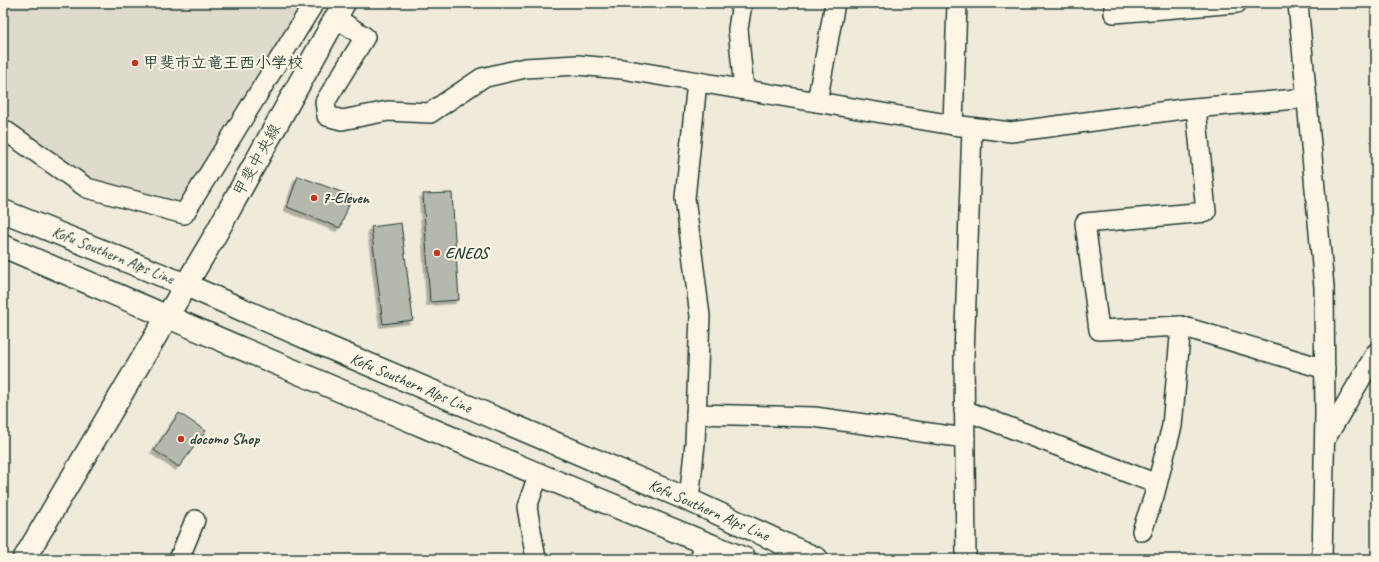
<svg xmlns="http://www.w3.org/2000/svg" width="1379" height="562" font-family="Caveat,'Klee One',sans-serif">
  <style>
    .built { fill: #dedbcc }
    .building { fill: #b5b9ad; stroke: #1f3d34; filter: url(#shadow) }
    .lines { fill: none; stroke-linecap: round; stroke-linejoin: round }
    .minor-casing { stroke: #1f3d34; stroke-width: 22 }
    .major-casing { stroke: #1f3d34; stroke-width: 25 }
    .minor { stroke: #fcf5e5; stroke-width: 19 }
    .major { stroke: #fcf5e5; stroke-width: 22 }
    .poi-dot { fill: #c8321e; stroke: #fcf5e5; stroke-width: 1.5 }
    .labels { text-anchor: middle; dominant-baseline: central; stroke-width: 4; stroke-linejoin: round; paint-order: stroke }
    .poi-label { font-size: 16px; font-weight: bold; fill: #1f3d34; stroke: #fcf5e5; text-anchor: start }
    .street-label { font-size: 16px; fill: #1f3d34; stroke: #fcf5e5 }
  </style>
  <defs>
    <filter id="shadow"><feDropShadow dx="-3.5" dy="3.5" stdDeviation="0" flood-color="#0004"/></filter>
  </defs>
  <rect width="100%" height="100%" fill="#efeada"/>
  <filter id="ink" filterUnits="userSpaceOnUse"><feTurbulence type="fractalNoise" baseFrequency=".025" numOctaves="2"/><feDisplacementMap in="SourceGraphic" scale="8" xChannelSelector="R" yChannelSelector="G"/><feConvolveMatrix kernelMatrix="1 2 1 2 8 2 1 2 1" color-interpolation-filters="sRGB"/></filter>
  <g filter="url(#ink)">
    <!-- built -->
    <path class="built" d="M3,3h300v2l-126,203 -85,-26 -89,-61z"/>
    <!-- building -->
    <g class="building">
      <path d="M298,176l54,20 -12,32 -53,-21z"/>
      <path d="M452,193l7,107 -29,2 -7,-108z"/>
      <path d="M401,223l12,97 -30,4 -12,-97z"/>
      <path d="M179,413l27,18 -27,36 -25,-17z"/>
    </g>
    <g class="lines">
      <defs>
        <g id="minor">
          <path d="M742,3l-4,26 6,61"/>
          <path d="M1114,3v10l123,-10"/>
          <path d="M1298,3l26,284 1,128 -3,144"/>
          <path d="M336,18l29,19 -40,65 2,14 15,4 46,-9 42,2 52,-35 43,-10 52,-3 45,4 331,56 58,7 172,-23 124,-11"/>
          <path d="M817,102l18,-99"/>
          <path d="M953,125l4,-122"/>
          <path d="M3,129l84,59 97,26 130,-211"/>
          <path d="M1181,326l144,43"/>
          <path d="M964,410l193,74"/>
          <path d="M696,414l118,3 151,21"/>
          <path d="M1326,438l50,-85"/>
          <path d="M689,500l6,-57 5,-127 -15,-118 12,-116"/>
          <path d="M1142,531l12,-35 18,-70 9,-100 -82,4 -14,-107 121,-11 -10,-104"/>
          <path d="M179,559l16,-39"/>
          <path d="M536,559l-9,-52 12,-34"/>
          <path d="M700,559l5,-16"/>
          <path d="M966,559l-2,-203 8,-228"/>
        </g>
        <g id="major">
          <path d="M3,211l183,74 144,63 359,152 128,59"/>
          <path d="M3,246c247,106 493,213 742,313"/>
          <path d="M24,559l189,-320 131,-236"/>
        </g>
      </defs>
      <!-- minor casing -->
      <use href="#minor" class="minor-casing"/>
      <!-- major casing -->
      <use href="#major" class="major-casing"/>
      <!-- minor -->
      <use href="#minor" class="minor"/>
      <!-- major -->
      <use href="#major" class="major"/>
    </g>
  </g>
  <!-- markers -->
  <g class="poi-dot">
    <circle cx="135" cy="63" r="4"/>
    <circle cx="314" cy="198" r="4"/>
    <circle cx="437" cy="253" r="4"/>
    <circle cx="181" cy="439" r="4"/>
  </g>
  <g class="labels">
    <!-- poi labels -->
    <g class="poi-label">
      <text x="143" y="63">甲斐市立竜王西小学校</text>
      <text x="322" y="198">7-Eleven</text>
      <text x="445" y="253">ENEOS</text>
      <text x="189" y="439">docomo Shop</text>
    </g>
    <!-- street labels -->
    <g class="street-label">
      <text transform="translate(257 160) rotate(-61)">甲斐中央線</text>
      <text transform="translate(113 255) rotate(22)">Kofu Southern Alps Line</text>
      <text transform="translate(411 383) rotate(23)">Kofu Southern Alps Line</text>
      <text transform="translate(709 510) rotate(24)">Kofu Southern Alps Line</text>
    </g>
  </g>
  <!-- margin -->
  <rect width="1379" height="562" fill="none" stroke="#fcf5e5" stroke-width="16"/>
  <rect x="8" y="8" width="1363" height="546" fill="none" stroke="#1f3d34" stroke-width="1.5" filter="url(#ink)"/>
</svg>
